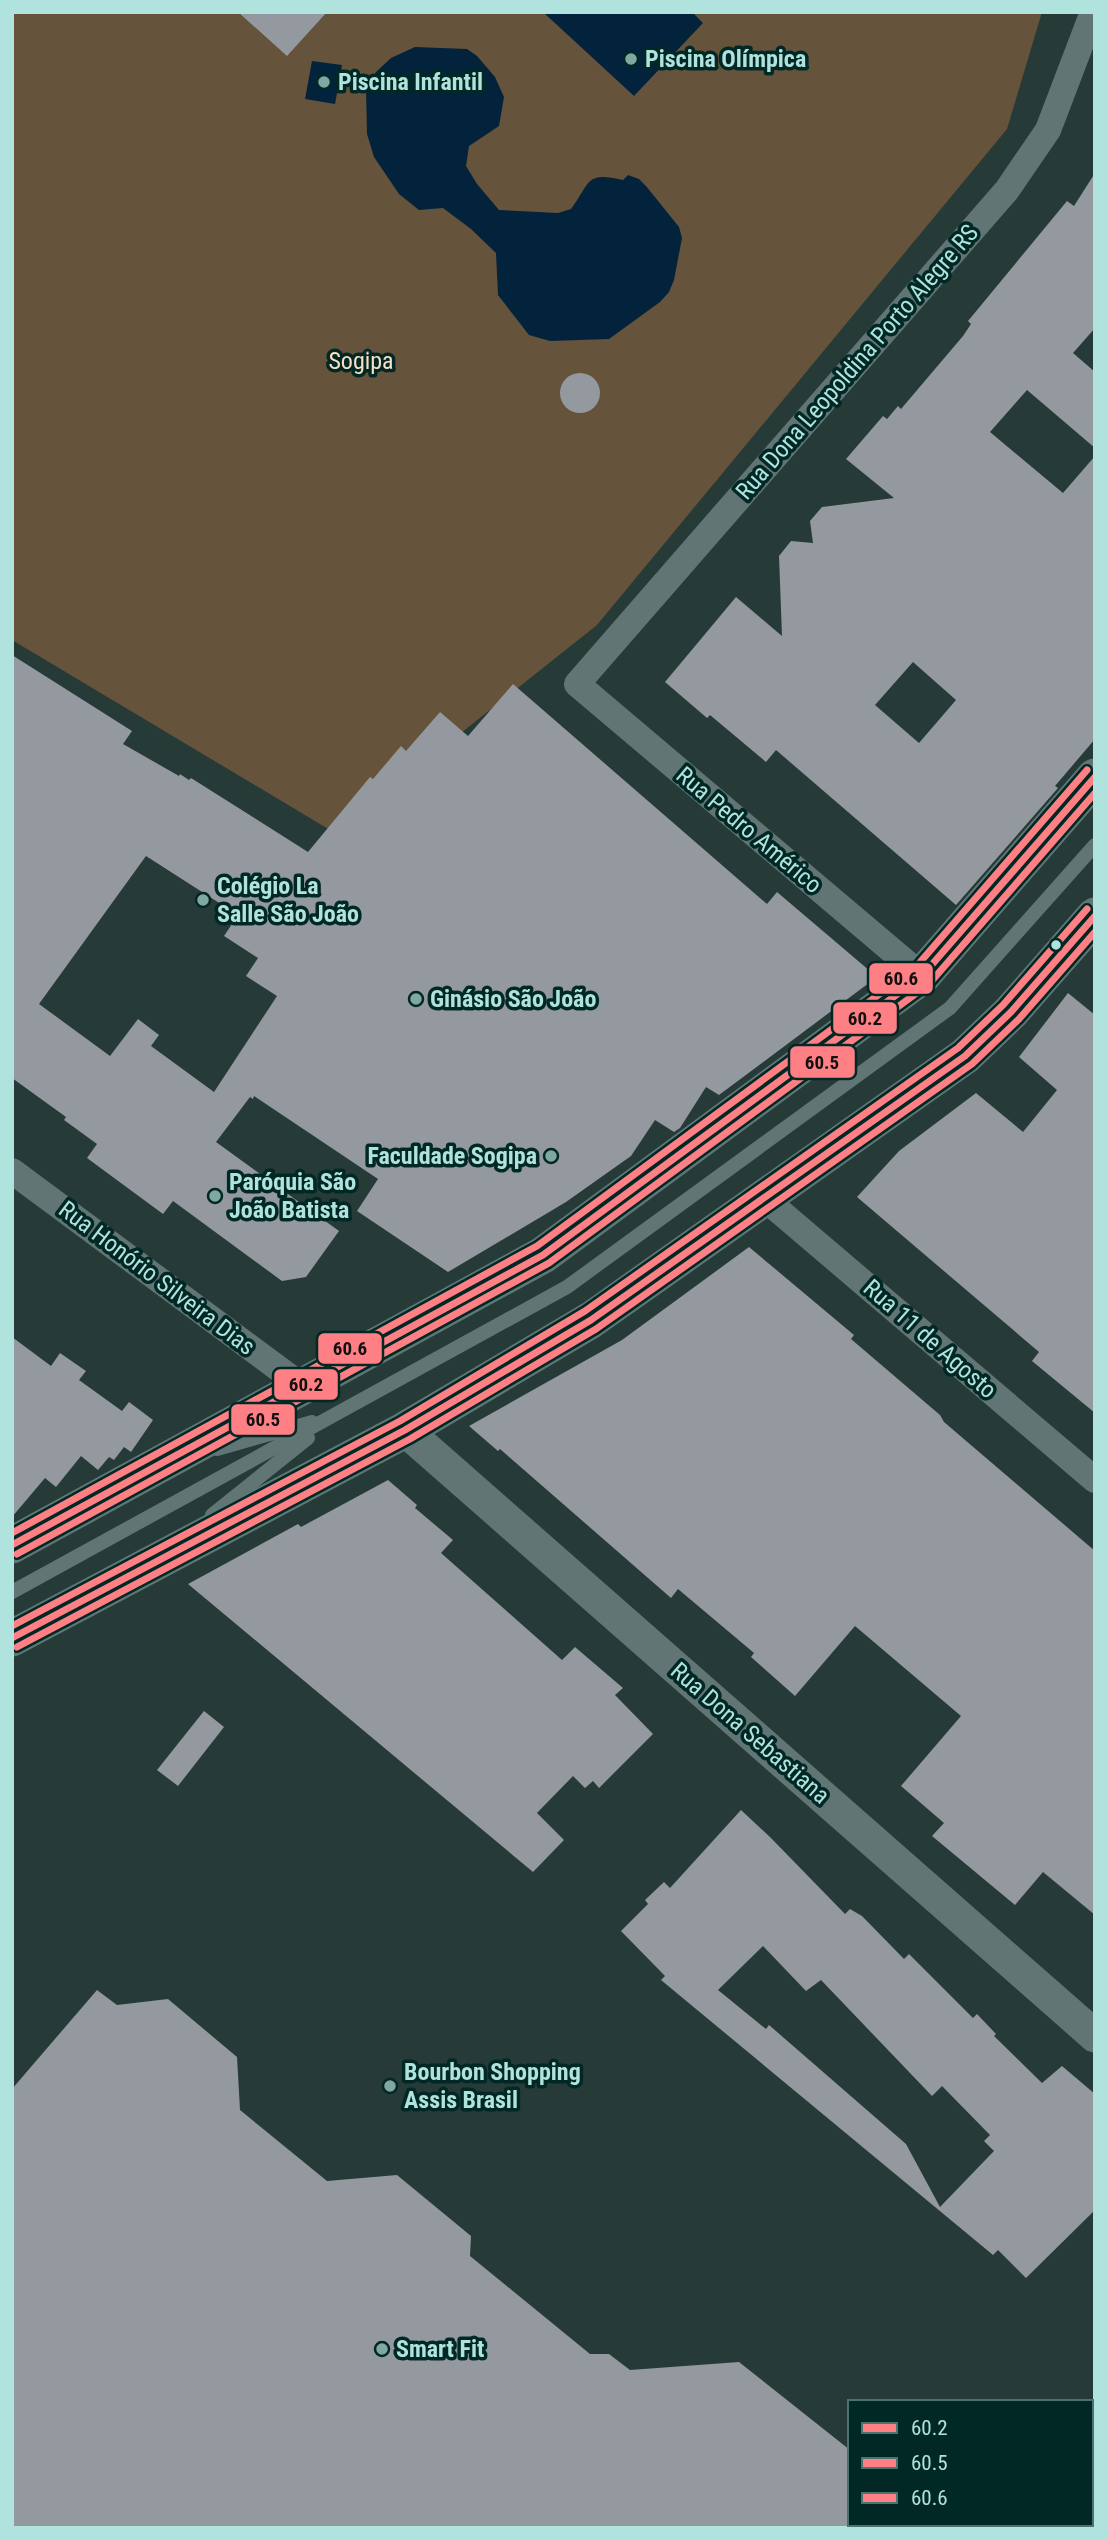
<svg xmlns="http://www.w3.org/2000/svg" width="1107" height="2540" font-family="'Roboto Condensed',sans-serif">
  <style>
    .green { fill: #66533b }
    .water { fill: #03223c }
    .building { fill: #93999e; fill-rule: evenodd }
    .lines { fill: none; stroke-linecap: round; stroke-linejoin: round }
    .service { stroke: #617674; stroke-width: 14 }
    .minor { stroke: #617674; stroke-width: 26 }
    .tertiary { stroke: #617674; stroke-width: 33 }
    .secondary { stroke: #5d7774; stroke-width: 37 }
    .bus-1-casing { stroke: #022825; stroke-width: 12 }
    .bus-2-casing { stroke: #022825; stroke-width: 12 }
    .bus-3-casing { stroke: #022825; stroke-width: 12 }
    .bus-1 { stroke: #ff8084; stroke-width: 7 }
    .bus-2 { stroke: #ff8084; stroke-width: 7 }
    .bus-3 { stroke: #ff8084; stroke-width: 7 }
    .poi-dot { fill: #80a8a3; stroke: #022825; stroke-width: 2.5 }
    .bus-dot { fill: #b0e3dd; stroke: #022825; stroke-width: 2.5 }
    .labels { text-anchor: middle; dominant-baseline: central; stroke-width: 7; stroke-linejoin: round; paint-order: stroke }
    .poi-label { font-size: 24px; font-weight: bold; fill: #b0e3dd; stroke: #022825; text-anchor: start }
    .park-label { font-size: 24px; fill: #f9dfc5; stroke: #022825 }
    .street-label { font-size: 24px; fill: #b0e3dd; stroke: #022825 }
    .line-badge { stroke: #022825; stroke-width: 2.5 }
    .pale-badge-label { font-size: 19px; text-anchor: middle; font-weight: bold; fill: #111 }
  </style>
  <rect width="100%" height="100%" fill="#263a38"/>
  <!-- green -->
  <path class="green" d="M12,12h1030l-35,117 -410,496 -262,208 -323,-193z"/>
  <!-- water -->
  <g class="water">
    <path d="M543,12h149l11,11 -69,73z"/>
    <path d="M415,47l52,2 10,7 18,21 9,20 -5,29 -30,20 -3,20 11,18 22,26 59,3 13,-4c20,-27 14,-38 52,-29l5,-5 11,4 7,7 33,41 3,11 -8,42 -5,12 -9,10 -51,37 -59,2 -21,-6 -31,-40 -2,-42 -25,-24 -28,-21 -24,2 -20,-16 -25,-37 -7,-23 -1,-45 10,-17 15,-14z"/>
    <path d="M312,61l30,4 -7,39 -30,-5z"/>
  </g>
  <!-- building -->
  <g class="building">
    <path d="M238,12h89l-40,44z"/>
    <path d="M1095,173v155l-22,25 22,19v76l-68,-58 -37,42 73,61 32,-37v283l-40,47 3,2 -102,117 -180,-155 -10,12 -56,-47 -3,3 -42,-36 71,-85 46,39 -3,-80 12,-15 22,2 -3,-22 12,-14 72,-9 -48,-39 37,-43 4,3 11,-13 3,3 62,-73 8,-12 -3,-3 99,-120 7,5zM913,662l43,38 -37,43 -44,-38z"/>
    <circle cx="580" cy="393" r="20"/>
    <path d="M12,655l120,76 -9,13 56,32 1,-2 9,6 2,-2 117,74 62,-75 3,2 28,-33 5,5 34,-39 28,24 45,-52 254,220 10,-12 100,85 -158,118 -13,-8 -26,41 -6,4 -19,-12 -24,36 -65,46 -118,70 -91,-61 21,-32 -124,-83 -1,3 -3,-2 -34,45 123,89 -33,46 -24,4 -109,-80 -10,13 -76,-56 10,-14 -33,-24 2,-3 -54,-39zM146,856l92,59 -14,21 34,22 -12,18 31,20 -63,96 -63,-46 8,-11 -21,-16 -28,37 -71,-52z"/>
    <path d="M1068,993l27,22v398l-63,-52 7,-9 -182,-155 42,-46 77,-58 47,39 34,-42 -38,-33z"/>
    <path d="M749,1247l105,88 -3,4 89,76 4,7 151,129v364l-52,-43 -28,33 -83,-69 12,-13 -43,-37 60,-70 -106,-90 -60,70 -44,-39 3,-4 -76,-64 -7,9 -171,-149 -2,2 -29,-25 153,-86z"/>
    <path d="M12,1337l39,29 9,-13 26,18 -7,9 43,31 7,-9 24,18 -22,32 -7,-5 -10,13 -5,-3 -11,13 -17,-14 -25,31 -11,-9 -33,39z"/>
    <path d="M388,1480l29,25 -2,3 38,32 -12,13 121,107 13,-13 48,41 -8,7 38,39 -54,54 -6,-7 -8,7 -12,-12 -36,37 27,27 -31,32 -345,-288 110,-60 3,3z"/>
    <path d="M204,1711l20,16 -46,59 -21,-16z"/>
    <path d="M741,1810l30,28 74,76 5,-5 12,7 42,43 5,-5 64,64 4,-4 19,20 -2,2 48,47 20,-17 33,28v116l-69,68 -28,-28 -5,5 -332,-275 4,-4 -44,-45 27,-27 -3,-4 19,-18 6,6zM763,1946l43,45 15,-11 111,116 10,-10 48,49 -6,6 10,10 -54,56 -34,-63 -137,-119 -3,4 -48,-39z"/>
    <path d="M97,1990l20,15 51,-6 69,58 3,53 87,71 70,-6 74,61 -1,20 120,98h19l21,16 109,-8 111,88v78h-838v-439z"/>
  </g>
  <g class="lines">
    <!-- service -->
    <g class="service">
      <path d="M217,1449l95,-27"/>
      <path d="M212,1515l96,-77"/>
      <path d="M12,1592l555,-305 383,-279 145,-163"/>
    </g>
    <!-- minor -->
    <g class="minor">
      <path d="M922,976l-345,-292 430,-494 41,-60 45,-118"/>
      <path d="M12,1171l290,215"/>
      <path d="M765,1199l330,281"/>
    </g>
    <!-- tertiary -->
    <path class="tertiary" d="M405,1430l690,606"/>
    <!-- secondary -->
    <g class="secondary">
      <path d="M12,1545l531,-290 379,-279 173,-199"/>
      <path d="M12,1638l393,-208 186,-110 374,-264 46,-44 84,-96"/>
    </g>
    <defs>
      <g id="bus-1">
        <path d="M12,1545l531,-290 379,-279 173,-199"/>
        <path d="M12,1638l393,-208 186,-110 374,-264 46,-44 84,-96"/>
      </g>
      <g id="bus-2">
        <path d="M17,1554l532,-291 380,-279 166,-191"/>
        <path d="M17,1647l393,-208 186,-110 376,-265 47,-45 76,-87"/>
      </g>
      <g id="bus-3">
        <path d="M12,1533l525,-287 378,-278 172,-198"/>
        <path d="M12,1626l388,-205 185,-110 373,-263 45,-43 84,-96"/>
      </g>
    </defs>
    <!-- bus-1 casing -->
    <use href="#bus-1" class="bus-1-casing"/>
    <!-- bus-2 casing -->
    <use href="#bus-2" class="bus-2-casing"/>
    <!-- bus-3 casing -->
    <use href="#bus-3" class="bus-3-casing"/>
    <!-- bus-1 -->
    <use href="#bus-1" class="bus-1"/>
    <!-- bus-2 -->
    <use href="#bus-2" class="bus-2"/>
    <!-- bus-3 -->
    <use href="#bus-3" class="bus-3"/>
  </g>
  <!-- markers -->
  <g class="poi-dot">
    <circle cx="631" cy="59" r="7"/>
    <circle cx="324" cy="82" r="7"/>
    <circle cx="203" cy="900" r="7"/>
    <circle cx="416" cy="999" r="7"/>
    <circle cx="551" cy="1156" r="7"/>
    <circle cx="215" cy="1196" r="7"/>
    <circle cx="390" cy="2086" r="7"/>
    <circle cx="382" cy="2349" r="7"/>
  </g>
  <circle class="bus-dot" cx="1056" cy="945" r="6"/>
  <g class="labels">
    <!-- poi labels -->
    <g class="poi-label">
      <text x="645" y="59">Piscina Olímpica</text>
      <text x="338" y="82">Piscina Infantil</text>
      <text x="217" y="886">Colégio La<tspan x="217" dy="28">Salle São João</tspan></text>
      <text x="430" y="999">Ginásio São João</text>
      <text x="537" y="1156" text-anchor="end">Faculdade Sogipa</text>
      <text x="229" y="1182">Paróquia São<tspan x="229" dy="28">João Batista</tspan></text>
      <text x="404" y="2072">Bourbon Shopping<tspan x="404" dy="28">Assis Brasil</tspan></text>
      <text x="396" y="2349">Smart Fit</text>
    </g>
    <!-- park labels -->
    <g class="park-label">
      <text x="361" y="361">Sogipa</text>
    </g>
    <!-- street labels -->
    <g class="street-label">
      <text transform="translate(857 362) rotate(-49)">Rua Dona Leopoldina Porto Alegre RS</text>
      <text transform="translate(749 830) rotate(40)">Rua Pedro Américo</text>
      <text transform="translate(157 1278) rotate(37)">Rua Honório Silveira Dias</text>
      <text transform="translate(930 1339) rotate(41)">Rua 11 de Agosto</text>
      <text transform="translate(750 1733) rotate(41)">Rua Dona Sebastiana</text>
    </g>
  </g>
  <g class="line-badge">
    <rect x="868" y="962" width="66" height="33" rx="7" fill="#ff8084"/>
    <rect x="832" y="1001" width="66" height="34" rx="7" fill="#ff8084"/>
    <rect x="789" y="1045" width="67" height="34" rx="7" fill="#ff8084"/>
    <rect x="317" y="1332" width="66" height="33" rx="7" fill="#ff8084"/>
    <rect x="273" y="1368" width="66" height="33" rx="7" fill="#ff8084"/>
    <rect x="230" y="1403" width="66" height="33" rx="7" fill="#ff8084"/>
  </g>
  <g class="pale-badge-label">
    <text x="901" y="985">60.6</text>
    <text x="865" y="1025">60.2</text>
    <text x="822" y="1069">60.5</text>
    <text x="350" y="1355">60.6</text>
    <text x="306" y="1391">60.2</text>
    <text x="263" y="1426">60.5</text>
  </g>
  <!-- border -->
  <rect width="1107" height="2540" fill="none" stroke="#b0e3dd" stroke-width="28"/>
  <!-- legend -->
  <rect x="848" y="2400" width="245" height="126" fill="#022825" stroke="#48736f" stroke-width="2"/>
  <rect x="862" y="2423" width="35" height="10" fill="#ff8084" stroke="#48736f" stroke-width="2"/>
  <text x="911" y="2435" font-size="21" fill="#b0e3dd">60.2</text>
  <rect x="862" y="2458" width="35" height="10" fill="#ff8084" stroke="#48736f" stroke-width="2"/>
  <text x="911" y="2470" font-size="21" fill="#b0e3dd">60.5</text>
  <rect x="862" y="2493" width="35" height="10" fill="#ff8084" stroke="#48736f" stroke-width="2"/>
  <text x="911" y="2505" font-size="21" fill="#b0e3dd">60.6</text>
</svg>
